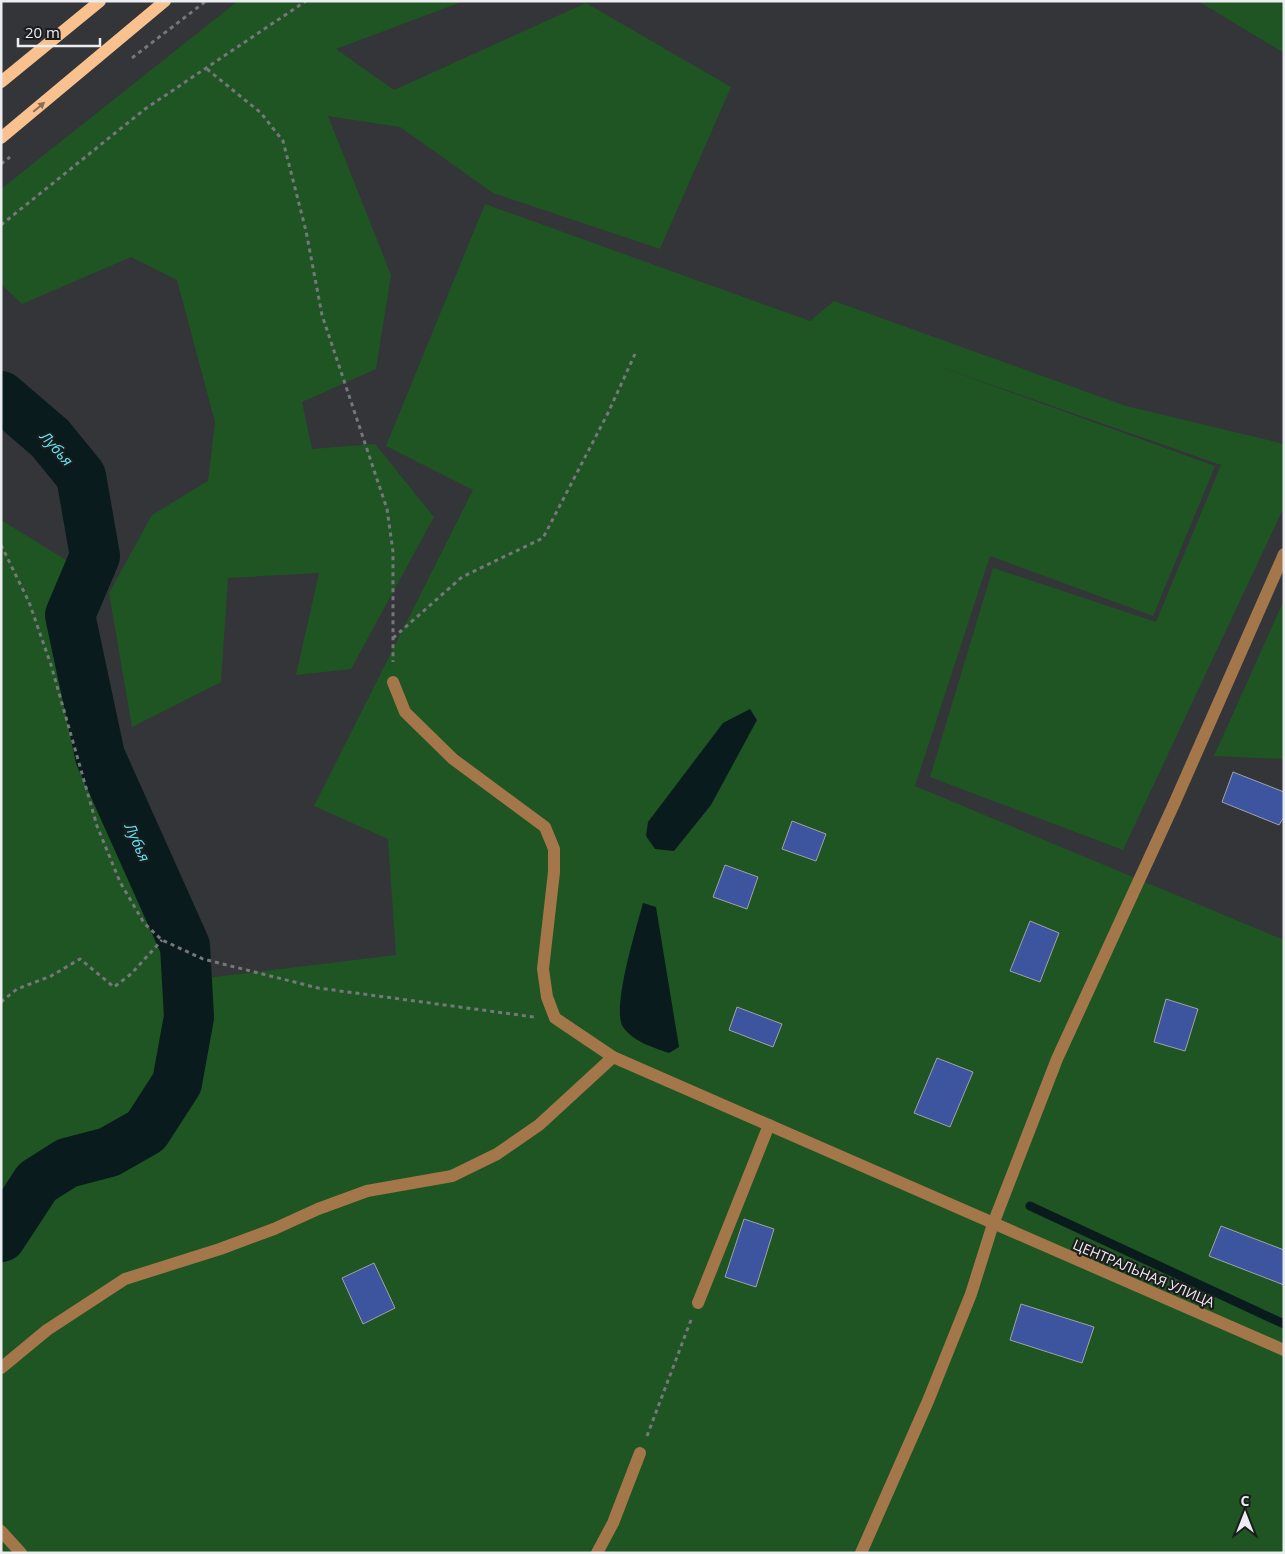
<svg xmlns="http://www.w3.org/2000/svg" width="1285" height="1554" font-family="'Open Sans',sans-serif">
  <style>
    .green { fill: #1f5523 }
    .water { fill: #091b1d }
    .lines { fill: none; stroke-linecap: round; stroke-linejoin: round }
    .stream { stroke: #091b1d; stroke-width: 9 }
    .river { stroke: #091b1d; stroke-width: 50 }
    .building { fill: #3d549e; stroke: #a0a2a7 }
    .path { stroke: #75777a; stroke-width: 3; stroke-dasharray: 4 4; stroke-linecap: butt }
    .minor { stroke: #a4774b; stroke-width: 12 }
    .major { stroke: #f8c18d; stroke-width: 12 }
    .oneway { fill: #8a6e56 }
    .labels { text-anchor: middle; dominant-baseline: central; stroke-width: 4.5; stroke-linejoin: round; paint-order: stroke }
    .street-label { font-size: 14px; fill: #ecedf0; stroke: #1c1c1e }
    .water-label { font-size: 15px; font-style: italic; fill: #59e8f4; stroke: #1c1c1e }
  </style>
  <rect width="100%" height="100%" fill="#333539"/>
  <!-- green -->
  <g class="green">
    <path d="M238,1h226l-128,48 58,41 192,-87 145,84 -71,162 -167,-56 -93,-66 -72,-11 63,159 -15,94 -74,33 10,47 63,-5 59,73 -83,152 -55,6 23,-102 -91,5 -7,104 -89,45 -23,-134 43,-78 56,-34 7,-59 -38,-142 -46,-23 -109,47 -21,-20v-95z"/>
    <path d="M1198,1h86v52z"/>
    <path d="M485,204l325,117 24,-20 292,105 158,38v63l-161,343 -193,-73 63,-209 163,54 65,-157 -289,-101 283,102 -62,150 -163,-60 -75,230 369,154v613h-1283v-1033l70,43 -19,79 121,340 223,-27 -8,-116 -74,-33 159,-316 -87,-44z"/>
    <path d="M1284,600v159l-70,-3z"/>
  </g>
  <!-- water -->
  <g class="water">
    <path d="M750,709l7,11 -46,85 -37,46 -19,-2 -9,-13 2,-14 75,-99z"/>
    <path d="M643,903l13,4 23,140 -10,6c-17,-6 -35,-11 -46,-26 -12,-18 14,-101 20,-124z"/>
  </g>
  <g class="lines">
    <!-- stream -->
    <path class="stream" d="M1030,1206l254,118"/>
    <!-- river -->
    <path class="river" d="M1,396l49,42 31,38 14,80 -25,59 30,141 85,190 4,71 -12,66 -31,48 -37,21 -42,11 -30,19 -36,55"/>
  </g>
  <!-- building -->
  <g class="building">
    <path d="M1233,772l51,20v25l-5,8 -57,-23z"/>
    <path d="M792,821l34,13 -10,27 -34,-12z"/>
    <path d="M725,865l33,12 -11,32 -34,-12z"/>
    <path d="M1030,921l29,12 -19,49 -30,-11z"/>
    <path d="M1166,999l32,10 -13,42 -31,-9z"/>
    <path d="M737,1007l45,17 -9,23 -44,-17z"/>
    <path d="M937,1058l36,14 -23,55 -36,-14z"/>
    <path d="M744,1219l30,10 -18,58 -31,-10z"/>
    <path d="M1221,1226l63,24v35l-75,-29z"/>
    <path d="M374,1263l21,45 -32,16 -21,-46z"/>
    <path d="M1021,1304l73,23 -12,36 -72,-23z"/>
  </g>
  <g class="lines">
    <!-- path -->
    <g class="path">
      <path d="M132,58l74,-57"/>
      <path d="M207,69l54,44 22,28 23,90 16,84 65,194 6,43v110"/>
      <path d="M1,164l9,-7"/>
      <path d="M1,225l144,-116 161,-108"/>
      <path d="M1,545l28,57 22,63 46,161 23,56 24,41 18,17 41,19 115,29 216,29"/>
      <path d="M393,638l69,-61 81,-39 65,-125 27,-59"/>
      <path d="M1,1002l16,-13 34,-13 29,-17 34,28 17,-13 31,-34"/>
      <path d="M647,1436l44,-116"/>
    </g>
    <!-- minor -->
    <g class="minor">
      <path d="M393,682l12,30 48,47 92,68 9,22v23l-11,97 4,28 8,21 58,39 671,293"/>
      <path d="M698,1303l71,-178"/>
      <path d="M1,1368l46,-38 78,-51 95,-30 54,-20 44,-20 49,-18 85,-15 45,-22 42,-29 74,-68"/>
      <path d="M1,1531l20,22"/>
      <path d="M597,1553l16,-30 27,-70"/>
      <path d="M861,1553l67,-152 43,-107 22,-70 64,-165 117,-255 110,-250"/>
    </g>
    <!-- major -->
    <g class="major">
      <path d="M1,82l99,-81"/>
      <path d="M1,138l164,-137"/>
    </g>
  </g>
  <!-- one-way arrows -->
  <defs><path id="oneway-solid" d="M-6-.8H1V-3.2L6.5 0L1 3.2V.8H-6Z" transform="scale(1.25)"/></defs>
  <use class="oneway" href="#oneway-solid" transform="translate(39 107) rotate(-40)"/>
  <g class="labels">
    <!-- street labels -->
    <g class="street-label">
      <text transform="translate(1144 1273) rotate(23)">ЦЕНТРАЛЬНАЯ УЛИЦА</text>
    </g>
    <!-- water labels -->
    <g class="water-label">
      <text transform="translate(57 448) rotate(48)">Лубья</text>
      <text transform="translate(138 842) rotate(66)">Лубья</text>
    </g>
  </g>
  <!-- border -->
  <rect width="1285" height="1554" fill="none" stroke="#ecedf0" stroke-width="5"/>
  <!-- north arrow -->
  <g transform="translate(1245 1514)" stroke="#1c1c1e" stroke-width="4" paint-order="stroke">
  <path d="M0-4L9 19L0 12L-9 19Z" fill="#ecedf0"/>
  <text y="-8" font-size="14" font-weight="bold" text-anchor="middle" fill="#ecedf0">С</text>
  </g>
  <!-- scale -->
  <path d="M18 38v8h82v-8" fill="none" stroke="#ecedf0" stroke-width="2.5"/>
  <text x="25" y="38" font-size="15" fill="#ecedf0" stroke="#1c1c1e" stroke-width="4" paint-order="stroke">20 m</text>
</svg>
